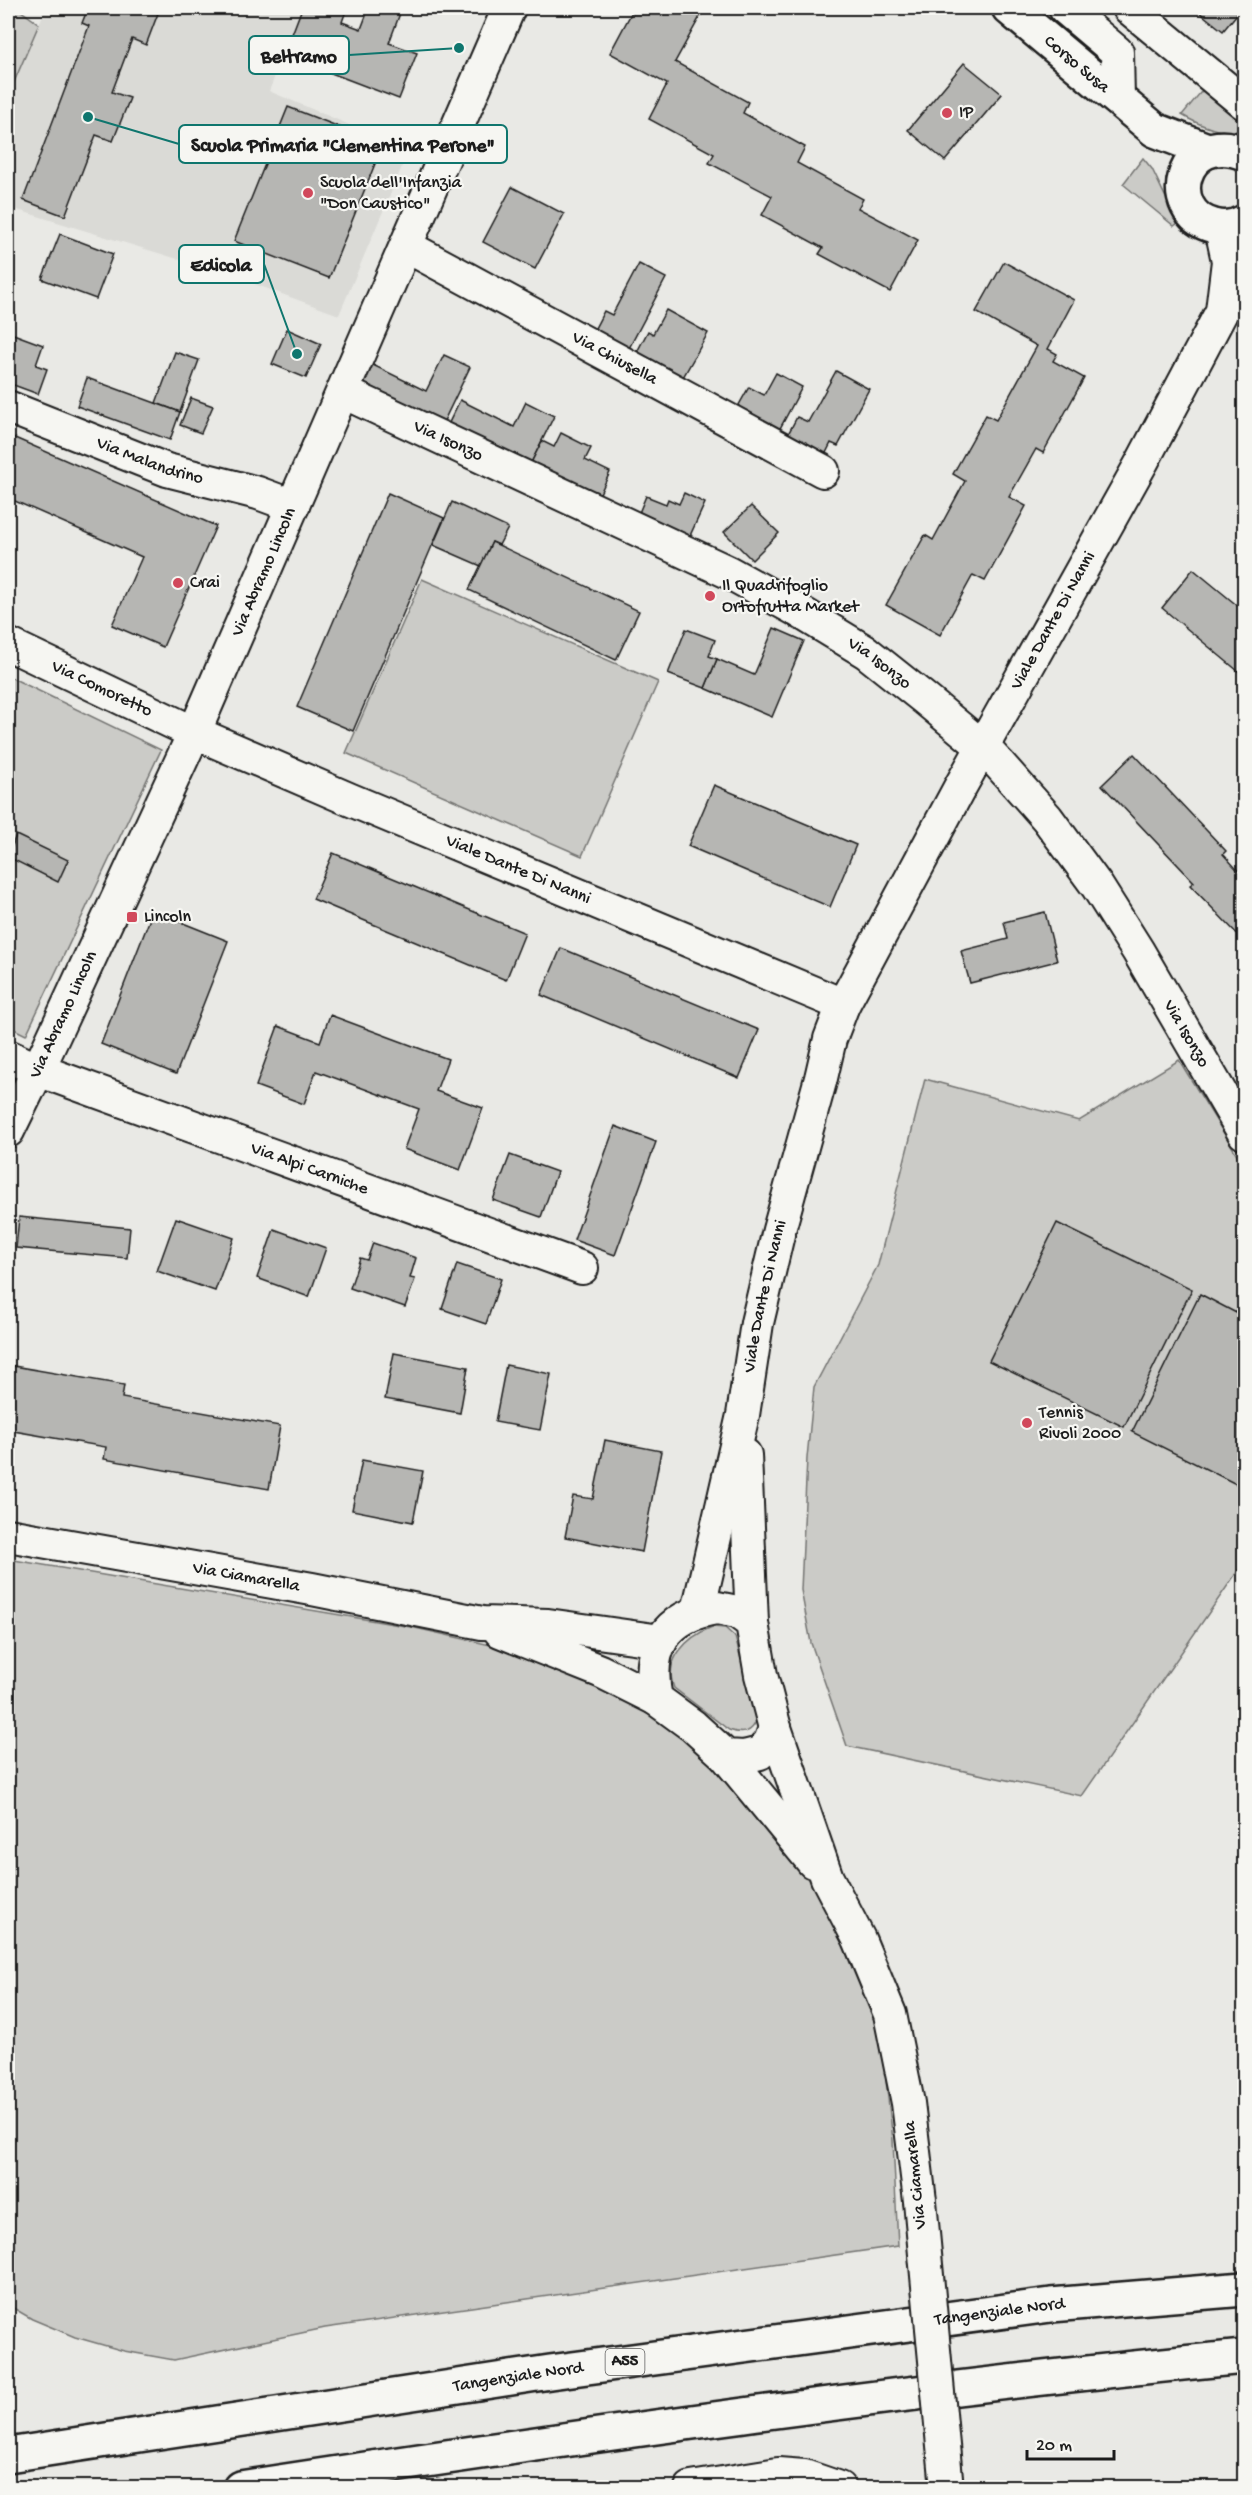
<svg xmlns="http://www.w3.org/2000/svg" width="1252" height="2495" font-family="'Gochi Hand',sans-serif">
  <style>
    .built { fill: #dadad6 }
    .green { fill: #cbcbc7; stroke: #747472; stroke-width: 1.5 }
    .building { fill: #b6b6b3; stroke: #1c1c1c; stroke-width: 1.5 }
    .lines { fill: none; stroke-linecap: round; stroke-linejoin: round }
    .minor-casing { stroke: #1c1c1c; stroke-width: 36 }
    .primary-casing { stroke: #1c1c1c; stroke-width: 38 }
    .motorway-casing { stroke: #1c1c1c; stroke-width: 38 }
    .minor { stroke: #f6f6f2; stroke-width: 32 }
    .primary { stroke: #f6f6f2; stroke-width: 33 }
    .motorway { stroke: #f6f6f2; stroke-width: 33 }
    .minor-bridge-casing { stroke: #1c1c1c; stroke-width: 36; stroke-linecap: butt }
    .minor-bridge { stroke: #f6f6f2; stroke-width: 32 }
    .poi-dot { fill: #d1495b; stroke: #f6f6f2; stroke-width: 2 }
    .labels { text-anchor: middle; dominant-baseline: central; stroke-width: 4.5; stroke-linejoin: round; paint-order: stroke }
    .shield { fill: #f6f6f2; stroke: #5d5d5c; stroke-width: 1.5 }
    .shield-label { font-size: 16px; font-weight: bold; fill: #1c1c1c }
    .street-label { font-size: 18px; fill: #1c1c1c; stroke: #f6f6f2 }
    .poi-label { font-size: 18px; fill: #1c1c1c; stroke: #f6f6f2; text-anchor: start }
    .leader { fill: none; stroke: #0f766e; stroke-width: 2 }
    .callout-dot { fill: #0f766e; stroke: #f6f6f2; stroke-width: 2 }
    .callout { fill: #f6f6f2; stroke: #0f766e; stroke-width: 2 }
    .callout-label { font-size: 20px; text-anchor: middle; font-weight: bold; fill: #1c1c1c }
  </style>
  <rect width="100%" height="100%" fill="#e9e9e5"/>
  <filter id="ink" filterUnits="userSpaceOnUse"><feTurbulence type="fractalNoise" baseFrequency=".0167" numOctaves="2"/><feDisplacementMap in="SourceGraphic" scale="12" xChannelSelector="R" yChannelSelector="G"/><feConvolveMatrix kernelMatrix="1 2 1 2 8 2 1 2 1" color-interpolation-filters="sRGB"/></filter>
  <g filter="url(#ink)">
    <!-- built -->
    <path class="built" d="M46,8h256l-33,83 140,59 -70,165 -109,-40 -222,-68v-111z"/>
    <!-- green -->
    <g class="green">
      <path d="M8,8h9l22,16 -31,72z"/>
      <path d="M1205,87l39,33v15c-23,-2 -42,-8 -62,-20z"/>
      <path d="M1143,158l9,11 26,54 -4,3 -51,-42z"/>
      <path d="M422,579l236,103 -76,174 -236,-103z"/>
      <path d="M8,676l153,74 -135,285 -18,-9z"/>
      <path d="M1179,1060l65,106v396l-162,234 -235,-50 -36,-103 -10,-53 6,-132 7,-71 64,-122 47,-186 154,42z"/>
      <path d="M8,1559l403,68 106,24 60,24 81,43 47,37 68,73 42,56 41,77 25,77 12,103 5,105 -573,82 -151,32 -50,-9 -49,-14 -43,-18 -24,-14z"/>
      <path d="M712,1627l13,1 10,9 22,82c-5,14 -14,16 -28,11l-55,-42c-11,-28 13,-51 38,-61z"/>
    </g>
    <!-- building -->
    <g class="building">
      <path d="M88,8h72l-14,37 -14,-6 -20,53 18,6 -17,43 -17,-6 -31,81 -42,-16 66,-174 -7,-3z"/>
      <path d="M302,8h45l-5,14 19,7 8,-21h33l-13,35 28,10 -18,46 -115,-44z"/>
      <path d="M634,8h58l10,5 -27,49 73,40 -5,11 62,34 -8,16 66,36 -5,9 60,32 -28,52 -71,-38 4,-6 -61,-33 10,-19 -63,-33 5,-9 -65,-35 18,-35 -57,-31z"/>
      <path d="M1194,8h48l-19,23z"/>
      <path d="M964,63l38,31 -57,67 -37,-31z"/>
      <path d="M288,107l95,37 -54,134 -95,-37z"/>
      <path d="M512,187l52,27 -29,55 -52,-27z"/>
      <path d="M60,234l53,20 -17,45 -54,-20z"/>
      <path d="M1004,262l70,38 -26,49 9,5 -4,7 31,17 -41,75 -7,-4 -27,48 17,9 -41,75 -12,-6 -33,60 -54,-30 39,-70 8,5 32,-59 -12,-7 33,-59 10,5 41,-74 -61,-34z"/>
      <path d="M639,264l27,14 -39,74 -35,-18 12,-23 8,4z"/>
      <path d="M666,310l42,23 -26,46 -46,-25 12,-23 5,3z"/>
      <path d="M287,329l34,15 -15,34 -34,-14z"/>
      <path d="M8,332l35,13 -7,20 11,4 -9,25 -30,-11z"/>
      <path d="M175,352l24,8 -19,52 -24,-9z"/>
      <path d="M444,355l26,12 -29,60 -83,-41 11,-23 57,28z"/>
      <path d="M836,371l33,18 -31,57 -7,-3 -8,16 -37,-21 11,-21 11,5z"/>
      <path d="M776,373l26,14 -25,47 -42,-22 14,-25 15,8z"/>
      <path d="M87,378l93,34 -10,28 -93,-34z"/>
      <path d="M191,398l22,8 -12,27 -21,-8z"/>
      <path d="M460,400l54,27 12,-25 28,14 -26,53 -82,-40z"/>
      <path d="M561,433l30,15 -6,12 25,12 -14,30 -68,-33 14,-28 12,6z"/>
      <path d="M8,435l208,91 -53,121 -51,-22 30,-68 -134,-59z"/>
      <path d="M388,493l56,25 -91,213 -56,-24z"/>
      <path d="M684,493l21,10 -18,39 -51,-22 10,-24 20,8 2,-5 11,5z"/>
      <path d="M452,502l56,26 -9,17 -7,-3 -11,24 -48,-21z"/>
      <path d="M751,506l28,27 -27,27 -28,-28z"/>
      <path d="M492,542l147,69 -23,49 -147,-70z"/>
      <path d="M1193,569l51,42v65l-82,-68z"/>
      <path d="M774,628l30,13 -32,76 -67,-29 12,-29 37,16z"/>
      <path d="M686,629l29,11 -6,16 8,3 -12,29 -37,-14z"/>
      <path d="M1134,754l92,97 -3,3 21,23v64l-54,-56 4,-3 -92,-97z"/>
      <path d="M714,785l142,60 -26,62 -142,-61z"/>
      <path d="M16,835l52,25 -10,22 -50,-25z"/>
      <path d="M333,853l192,80 -19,47 -193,-81z"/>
      <path d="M153,911l75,30 -52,133 -75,-30z"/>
      <path d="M1045,912l12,49 -87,22 -9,-32 47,-12 -4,-17z"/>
      <path d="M561,948l198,82 -20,48 -198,-83z"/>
      <path d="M330,1015l118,44 -12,32 47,17 -23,62 -56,-21 15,-40 -103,-38 -12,33 -48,-18 22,-60 42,16z"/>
      <path d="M615,1126l41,16 -41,113 -41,-15z"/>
      <path d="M510,1155l47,17 -16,45 -48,-17z"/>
      <path d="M19,1217l111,11 -3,30 -111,-10z"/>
      <path d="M176,1218l58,20 -19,53 -58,-20z"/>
      <path d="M1057,1223l135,66 -68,138 -135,-66z"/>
      <path d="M274,1229l52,19 -17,49 -52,-19z"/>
      <path d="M373,1243l43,15 -6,20 5,1 -10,28 -55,-19 10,-30 7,2z"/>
      <path d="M457,1264l44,15 -15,45 -44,-15z"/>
      <path d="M1200,1294l44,23v171l-112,-56z"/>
      <path d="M394,1353l74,14 -8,46 -75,-14z"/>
      <path d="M8,1365l116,20 -2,13 158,28 -11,63 -165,-30 2,-12 -98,-17z"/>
      <path d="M506,1365l45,9 -11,56 -45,-8z"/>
      <path d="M605,1440l56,11 -19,101 -77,-15 8,-41 20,3z"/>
      <path d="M362,1460l61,11 -10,51 -61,-12z"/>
    </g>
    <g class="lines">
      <defs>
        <g id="minor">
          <path d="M1065,8l52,44 1,47"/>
          <path d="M1129,8l115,95"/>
          <path id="s1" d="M406,246l417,225"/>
          <path id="s2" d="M343,392l385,180 69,38 69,42 59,47 59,49 15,16 48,54 50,68 41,65 106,182"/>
          <path id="s3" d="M8,407l159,63 91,23 35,13"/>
          <path id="s4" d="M8,644l176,84 167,72 492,205"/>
          <path id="s5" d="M8,1056l30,14 544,198"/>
          <path id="s6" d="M8,1131l30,-61 157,-339 314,-723"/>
          <path d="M745,1455l7,168"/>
          <path id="s7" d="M8,1535l304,54 170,34 66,2 113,16"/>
          <path d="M717,1608l20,4 15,11 9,52 14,53 -5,14 -10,11 -16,4 -18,-1 -33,-30 -37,-27c-10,-50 8,-83 61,-91z"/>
          <path id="s8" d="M698,1611l45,-196 14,-92 22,-93 42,-152 9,-39 13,-34 116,-216 183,-327 80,-151 6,-50 -7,-33"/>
          <path d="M500,1631l100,40 56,28"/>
          <path d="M775,1728l52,150 32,61 31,75 18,89 12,98"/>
          <path d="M726,1756l87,106"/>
          <path d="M691,2488l87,-14 26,2 35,12"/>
        </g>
        <g id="primary">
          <path id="s9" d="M1009,8l146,122 52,20"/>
          <path d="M1244,153c-63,-25 -83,60 -30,73 11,3 20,2 30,-4"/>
        </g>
        <g id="motorway">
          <path id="s10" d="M8,2455l542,-83 501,-67 193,-16"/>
          <path d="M240,2488c334,-51 668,-99 1004,-131"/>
        </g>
      </defs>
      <!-- minor casing -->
      <use href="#minor" class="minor-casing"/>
      <!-- primary casing -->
      <use href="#primary" class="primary-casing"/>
      <!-- motorway casing -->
      <use href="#motorway" class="motorway-casing"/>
      <!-- minor -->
      <use href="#minor" class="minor"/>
      <!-- primary -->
      <use href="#primary" class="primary"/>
      <!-- motorway -->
      <use href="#motorway" class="motorway"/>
      <defs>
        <path id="minor-bridge" d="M920,2201l27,287"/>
      </defs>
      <!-- minor-bridge casing -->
      <use href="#minor-bridge" class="minor-bridge-casing"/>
      <!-- minor-bridge -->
      <use href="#minor-bridge" class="minor-bridge"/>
    </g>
  </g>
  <!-- markers -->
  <g class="poi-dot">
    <circle cx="947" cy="113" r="6"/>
    <circle cx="308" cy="193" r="6"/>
    <circle cx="178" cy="583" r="6"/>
    <circle cx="710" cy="596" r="6"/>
    <rect x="126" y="911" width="12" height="12" rx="3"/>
    <circle cx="1027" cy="1423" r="6"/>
  </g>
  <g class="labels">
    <!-- shield labels -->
    <rect class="shield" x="605.5" y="2349" width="39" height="26" rx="4.5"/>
    <g class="shield-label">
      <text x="625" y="2362">A55</text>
    </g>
    <!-- street labels -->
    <g class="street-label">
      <text stroke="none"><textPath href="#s9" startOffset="88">Corso Susa</textPath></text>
      <text stroke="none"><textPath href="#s1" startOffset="237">Via Chiusella</textPath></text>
      <text stroke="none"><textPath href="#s2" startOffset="116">Via Isonzo</textPath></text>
      <text stroke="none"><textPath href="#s3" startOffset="152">Via Malandrino</textPath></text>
      <text stroke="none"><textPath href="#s6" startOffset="615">Via Abramo Lincoln</textPath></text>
      <text stroke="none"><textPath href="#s8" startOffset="1062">Viale Dante Di Nanni</textPath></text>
      <text stroke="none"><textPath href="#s2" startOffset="602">Via Isonzo</textPath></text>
      <text stroke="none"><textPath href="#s4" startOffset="104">Via Comoretto</textPath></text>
      <text stroke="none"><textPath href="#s4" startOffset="558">Viale Dante Di Nanni</textPath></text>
      <text stroke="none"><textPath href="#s6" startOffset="129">Via Abramo Lincoln</textPath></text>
      <text stroke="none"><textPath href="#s2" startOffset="1088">Via Isonzo</textPath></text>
      <text stroke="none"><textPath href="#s5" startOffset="322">Via Alpi Carniche</textPath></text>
      <text stroke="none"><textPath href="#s8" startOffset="322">Viale Dante Di Nanni</textPath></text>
      <text stroke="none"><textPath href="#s7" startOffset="242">Via Ciamarella</textPath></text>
      <text transform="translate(916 2175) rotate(-96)">Via Ciamarella</text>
      <text stroke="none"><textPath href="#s10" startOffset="1002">Tangenziale Nord</textPath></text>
      <text stroke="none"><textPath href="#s10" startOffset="516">Tangenziale Nord</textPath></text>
    </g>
    <!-- poi labels -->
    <g class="poi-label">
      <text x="959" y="113">IP</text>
      <text x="320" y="183">Scuola dell'Infanzia<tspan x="320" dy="21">"Don Caustico"</tspan></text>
      <text x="190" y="583">Crai</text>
      <text x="722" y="586">Il Quadrifoglio<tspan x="722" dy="21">Ortofrutta Market</tspan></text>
      <text x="144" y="917">Lincoln</text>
      <text x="1039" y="1413">Tennis<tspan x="1039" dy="21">Rivoli 2000</tspan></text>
    </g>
  </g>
  <!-- callouts -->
  <path class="leader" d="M459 48L349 55M88 117L179 144M297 354L264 264"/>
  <g class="callout-dot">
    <circle cx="459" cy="48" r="6"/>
    <circle cx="88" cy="117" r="6"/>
    <circle cx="297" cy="354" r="6"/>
  </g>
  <g class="callout">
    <rect x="249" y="36" width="100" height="38" rx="6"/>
    <rect x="179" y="125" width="328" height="38" rx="6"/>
    <rect x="179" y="245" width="85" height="38" rx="6"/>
  </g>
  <g class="callout-label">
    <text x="299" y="62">Beltramo</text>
    <text x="343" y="151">Scuola Primaria "Clementina Perone"</text>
    <text x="221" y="271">Edicola</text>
  </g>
  <!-- margin -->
  <rect width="1252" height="2495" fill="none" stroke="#f6f6f2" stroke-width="30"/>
  <rect x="15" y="15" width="1222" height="2465" fill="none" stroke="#1c1c1c" stroke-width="2" filter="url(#ink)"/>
  <!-- scale -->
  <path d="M1027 2450v9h87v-9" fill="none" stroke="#1c1c1c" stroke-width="3"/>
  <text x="1036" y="2450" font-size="18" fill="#1c1c1c" stroke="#f6f6f2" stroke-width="4.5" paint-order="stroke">20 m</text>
</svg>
